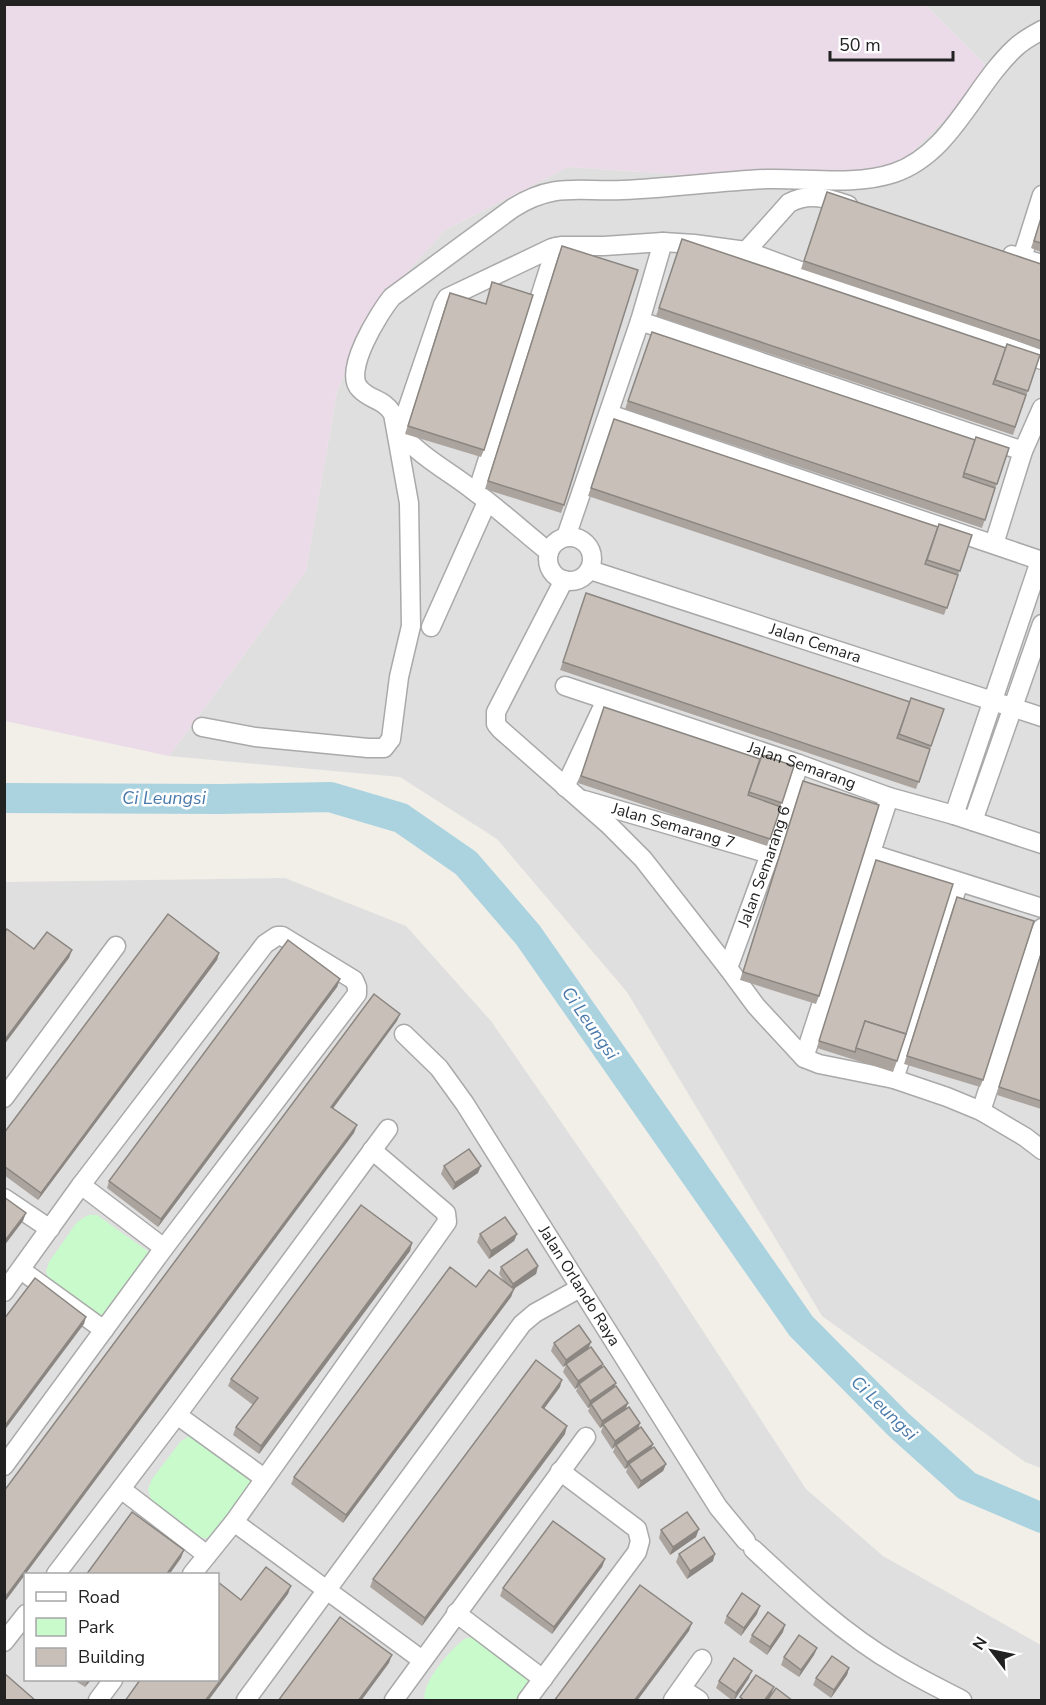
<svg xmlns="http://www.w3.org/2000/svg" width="1046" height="1705" font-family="'Nunito Sans',sans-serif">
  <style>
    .residential { fill: #e0dfdf; fill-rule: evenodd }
    .industrial { fill: #ebdbe8 }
    .park { fill: #c8facc }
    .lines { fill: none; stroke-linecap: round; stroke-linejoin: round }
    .river { stroke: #aad3df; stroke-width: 30 }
    .street-casing { stroke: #a9a9a9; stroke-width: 21 }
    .street { stroke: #fff; stroke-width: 18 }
    .wall { fill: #aba49e }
    .shaded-wall { fill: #8b8681 }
    .building { fill: #c7bfb8; stroke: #8b8681; stroke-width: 1.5 }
    .labels { text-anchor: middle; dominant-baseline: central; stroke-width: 5; stroke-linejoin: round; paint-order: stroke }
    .street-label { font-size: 16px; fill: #222; stroke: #fff }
    .water-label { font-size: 18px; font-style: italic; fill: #4a7aab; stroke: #fff }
  </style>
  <rect width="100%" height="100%" fill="#f2efe9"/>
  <!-- residential -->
  <g class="residential">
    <path d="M925,5h116v1463l-16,-6 -203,-146 -195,-324 -130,-153 -97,-62 -231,-21 137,-185 31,-180 35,-80 73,-81 123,-63 269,18 156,-112z"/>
    <path d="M285,878l121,48 85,95 165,238 150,230 77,67 158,89v55h-1036l-1,-818zM26,1574h192v106h-192z"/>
  </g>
  <!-- industrial -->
  <path class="industrial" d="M5,5h920l68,68 -98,96 -58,16 -269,-18 -123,63 -73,81 -35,80 -31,180 -137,185 -164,-35z"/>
  <!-- park -->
  <g class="park">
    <path d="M88,1215h9l52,37 3,11 -34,52 -18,4 -51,-37 -3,-11 3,-9 28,-40z"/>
    <path d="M193,1434l59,39 2,11 -44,54h-10l-49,-38 -3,-11 4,-10 29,-38z"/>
    <path d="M466,1638h9l51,37 3,11 -6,14h-98c-5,-16 27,-53 41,-62z"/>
  </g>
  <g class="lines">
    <!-- river -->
    <path class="river" d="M4,798l217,1 109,-2 71,21 65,45 62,72 273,391 98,99 68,61 75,32"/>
    <defs>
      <g id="street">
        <path d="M746,251l43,-48c20,-11 38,-5 59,2"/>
        <path d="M1012,255l30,9"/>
        <path d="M1022,258l20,-63"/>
        <path d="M640,321l383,130"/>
        <path d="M609,414l433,147"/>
        <path d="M477,493l79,-246"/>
        <path d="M566,537l74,-216 23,-79"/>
        <circle cx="570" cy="559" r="22"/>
        <path d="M994,544l29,-93 19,-43"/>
        <path d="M549,552c-25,-20 -49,-42 -75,-61 -21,-17 -48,-31 -66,-50 -6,-7 -6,-14 -4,-22l39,-114 4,-7 105,-50 9,-2h43l59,-4 31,2 52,7 296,109"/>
        <path id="s1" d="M590,570l452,147"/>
        <path d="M564,580l-68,132v12l4,5 108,95 35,35 85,109 28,38 48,52 15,6 75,15 53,18 34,14 44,26 17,13"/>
        <path d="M431,627l56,-125"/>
        <path id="s2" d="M565,686l234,78 90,33 65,18 88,29"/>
        <path d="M202,727l53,10 113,11h16l7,-9 8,-62 12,-51 -2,-123 -16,-89c-10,-16 -22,-13 -33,-25 -18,-17 19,-76 32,-92l121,-89c42,-26 65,-16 110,-18 48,-2 96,-9 144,-11 41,-1 88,7 127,-6 58,-20 79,-86 121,-125 8,-8 18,-13 27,-18"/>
        <path d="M565,787l41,-87"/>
        <path id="s3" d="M584,800l186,54"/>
        <path d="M954,815l86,-254"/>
        <path d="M973,821l69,-197"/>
        <path d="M869,853l173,55"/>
        <path id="s4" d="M728,968l42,-114 29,-90"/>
        <path id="s5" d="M404,1034l35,34 26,36 253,403 28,34"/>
        <path d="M804,1058l85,-261"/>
        <path d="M894,1079l65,-197"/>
        <path d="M4,1098l112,-152"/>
        <path d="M981,1111l61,-183"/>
        <path d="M81,1185l83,63"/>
        <path d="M4,1198l46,31"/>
        <path d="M21,1270l83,60"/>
        <path d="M4,1292l77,-107 184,-241 12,-8h5l72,44 3,7v7l-193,254 -160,218"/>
        <path d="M177,1415l87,63"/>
        <path d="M121,1489l86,66"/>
        <path d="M234,1522l188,138"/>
        <path d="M753,1549c45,42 91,85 144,116 21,13 44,24 65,35"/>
        <path d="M56,1574l121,-159 211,-286"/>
        <path d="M192,1574l42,-52 213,-300 -1,-9 -74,-63"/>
        <path d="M456,1613l87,66"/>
        <path d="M4,1642l22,-28"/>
        <path d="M682,1689l17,11"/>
        <path d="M98,1700l15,-20"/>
        <path d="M246,1700l276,-376 13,-11 45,-25"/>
        <path d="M394,1700l192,-263"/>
        <path d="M527,1700l110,-148 3,-11 -3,-12 -77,-58"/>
        <path d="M673,1700l29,-41"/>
      </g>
    </defs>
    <!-- street casing -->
    <use href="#street" class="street-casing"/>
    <!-- street -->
    <use href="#street" class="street"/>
  </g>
  <!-- wall -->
  <g class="wall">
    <path d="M827,192l214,72v85l-240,-80z"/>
    <path d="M1041,218v34l-10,-4z"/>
    <path d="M682,239l324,109 34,7 -27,80 -357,-119z"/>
    <path d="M559,253l5,252 -3,8 -76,-24z"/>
    <path d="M447,300l37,150 -3,7 -76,-23z"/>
    <path d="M652,332l323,108 34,8 -27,80 -357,-119z"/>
    <path d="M614,419l324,108 34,8 -28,80 -356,-119z"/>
    <path d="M586,593l324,109 34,7 -28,80 -356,-119z"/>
    <path d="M604,707l156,52 34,7 -27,80 -189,-63z"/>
    <path d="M800,789l19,207 -3,8 -76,-24z"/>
    <path d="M874,868l23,193 -4,11 -76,-24z"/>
    <path d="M954,904l29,176 -3,7 -76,-23z"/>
    <path d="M1041,952v157l-44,-14z"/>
    <path d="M219,953l-2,7 -179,240 -34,-25v-42z"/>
    <path d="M340,979l-3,8 -179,240 -51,-39 2,-7z"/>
    <path d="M444,1166l34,7 -25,17 -12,-16z"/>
    <path d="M480,1234h37l-3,7 -25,18 -12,-17z"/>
    <path d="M412,1243l-2,8 -151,203 -26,-19 3,-8 17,-22 -25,-19 3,-7z"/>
    <path d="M538,1266l-2,8 -22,15 -3,8 -168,226 -52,-39 3,-7 182,-190 28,-6 -5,-7 2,-7z"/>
    <path d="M554,1343l35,6 25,39 24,41 15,15 -2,5 15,15 -3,7 -25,18 -12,-17 2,-5 -3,2 -12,-17 2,-5 -3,2 -11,-17 2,-6 -3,2 -12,-17 2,-4 -2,1 -12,-17 2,-4 -3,2 -12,-17 3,-7 -3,2 -12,-16z"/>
    <path d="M560,1387l-16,22 21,25 -143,192 -52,-39 3,-8z"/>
    <path d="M661,1530l35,7 -26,18 -11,-17z"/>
    <path d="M679,1554l34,7 -26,18 -11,-17z"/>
    <path d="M605,1559l-3,8 -50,67 -52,-38 3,-8z"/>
    <path d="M757,1614l-16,22 -17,-13 3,-7z"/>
    <path d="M783,1632l-16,23 -18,-13 3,-7z"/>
    <path d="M817,1648l-3,7 -15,22 -18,-12 3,-8z"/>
    <path d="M849,1668l-2,7 -16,23 -18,-13 3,-7z"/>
    <path d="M749,1678l-16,23 -17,-13 3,-7z"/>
    <path d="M74,1680h17l-6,7z"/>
  </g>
  <!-- shaded-wall -->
  <g class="shaded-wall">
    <path d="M72,950l-3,8 -65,87v-4z"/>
    <path d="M219,953l-2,7 -179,240 3,-7z"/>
    <path d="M340,979l-3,8 -179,240 3,-8z"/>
    <path d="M400,1014l-3,7 -68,93 2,-7z"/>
    <path d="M357,1125l-3,8 -350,470v-4z"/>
    <path d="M481,1166l-3,7 -25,17 2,-7z"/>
    <path d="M26,1213l-3,8 -19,25v-4z"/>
    <path d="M517,1234l-3,7 -25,18 2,-8z"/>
    <path d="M412,1243l-2,8 -151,203 2,-8z"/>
    <path d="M538,1266l-2,8 -26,17 3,-7z"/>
    <path d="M514,1289l-3,8 -168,226 3,-8z"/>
    <path d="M86,1317l-2,7 -80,107v-4z"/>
    <path d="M591,1342l-3,8 -25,17 3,-7z"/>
    <path d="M603,1364l-3,7 -21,13 -1,3 -3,2 3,-8z"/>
    <path d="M562,1380l-2,7 -21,28 3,-8z"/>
    <path d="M616,1383l-3,8 -22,13 -1,3 -2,1 2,-7z"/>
    <path d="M628,1403l-3,8 -22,13v2l-3,2 2,-7z"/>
    <path d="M640,1423l-2,8 -22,14 -4,4 3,-8z"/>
    <path d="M567,1426l-2,8 -143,192 3,-8z"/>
    <path d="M653,1444l-3,8 -21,12 -1,3 -3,2 2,-7z"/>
    <path d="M666,1464l-3,7 -25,18 3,-8z"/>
    <path d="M699,1529l-3,8 -26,18 3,-8z"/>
    <path d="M184,1550l-3,8 -12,17h-3z"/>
    <path d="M715,1554l-2,7 -26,18 3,-8z"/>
    <path d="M605,1559l-3,8 -50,67 2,-7z"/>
    <path d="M291,1586l-3,8 -80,107h-3z"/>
    <path d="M760,1606l-3,8 -16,22 3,-8z"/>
    <path d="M692,1623l-3,8 -52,70h-3z"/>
    <path d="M785,1625l-2,7 -16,23 3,-8z"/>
    <path d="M817,1648l-3,7 -15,22 2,-7z"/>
    <path d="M392,1655l-3,8 -28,38h-3z"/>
    <path d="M849,1668l-2,7 -16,23 3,-8z"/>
    <path d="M752,1671l-3,7 -15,23 2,-8z"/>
    <path d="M88,1680h3l-6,7z"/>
    <path d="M774,1687l-3,8 -4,6h-3z"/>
  </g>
  <!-- building -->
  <g class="building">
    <path d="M827,192l214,72v77l-237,-80z"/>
    <path d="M1041,218v25l-7,-2z"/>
    <path d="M682,239l324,109 -13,36 33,11 -11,32 -356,-119z"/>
    <path d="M562,246l76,24 -74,235 -76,-24z"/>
    <path d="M492,282l41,13 -49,155 -76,-24 42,-133 36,11z"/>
    <path d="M652,332l323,108 -12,37 32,11 -10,32 -357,-119z"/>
    <path d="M1007,344l33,11 -12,36 -33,-11z"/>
    <path d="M614,419l324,108 -13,37 33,11 -11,33 -356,-120z"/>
    <path d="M976,437l33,11 -12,36 -33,-11z"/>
    <path d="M939,524l33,11 -12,36 -33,-11z"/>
    <path d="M586,593l324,109 -13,36 33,11 -11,33 -356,-120z"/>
    <path d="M911,698l33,11 -13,37 -32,-12z"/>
    <path d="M604,707l156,52 -12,36 33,12 -11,32 -189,-63z"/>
    <path d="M762,755l32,11 -12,37 -33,-11z"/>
    <path d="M803,781l76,24 -60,191 -76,-24z"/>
    <path d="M876,860l77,24 -47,150 -41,-13 -10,31 -36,-11z"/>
    <path d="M957,897l77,24 -51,159 -76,-24z"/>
    <path d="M168,914l51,39 -178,240 -37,-27v-33z"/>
    <path d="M7,929l27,20 13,-17 25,18 -68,91v-108z"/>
    <path d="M288,940l52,39 -179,240 -52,-38z"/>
    <path d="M1041,954v147l-42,-14z"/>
    <path d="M374,994l26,20 -69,93 26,18 -353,474v-108z"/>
    <path d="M865,1021l41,13 -9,27 -41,-13z"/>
    <path d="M469,1149l12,17 -26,17 -11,-17z"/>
    <path d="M4,1197l22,16 -22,29z"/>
    <path d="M361,1205l51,38 -151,203 -25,-19 22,-29 -27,-19z"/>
    <path d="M505,1217l12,17 -26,17 -11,-17z"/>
    <path d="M527,1249l11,17 -25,18 -12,-17z"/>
    <path d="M450,1267l26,20 13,-17 25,19 -168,226 -52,-38z"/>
    <path d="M35,1278l51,39 -82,110v-108z"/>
    <path d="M579,1325l12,17 -25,18 -12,-17z"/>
    <path d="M591,1347l12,17 -25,17 -12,-17z"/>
    <path d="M536,1360l26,20 -20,27 25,19 -142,192 -52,-39z"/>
    <path d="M604,1366l12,17 -26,18 -11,-17z"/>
    <path d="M616,1386l12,17 -26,18 -11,-17z"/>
    <path d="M629,1407l11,16 -25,18 -12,-17z"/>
    <path d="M641,1427l12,17 -26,18 -11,-17z"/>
    <path d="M654,1447l12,17 -25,17 -12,-17z"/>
    <path d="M132,1512l52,38 -18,25h-80z"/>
    <path d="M687,1512l12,17 -26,18 -12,-17z"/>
    <path d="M553,1521l52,38 -51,68 -51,-39z"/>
    <path d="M704,1537l11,17 -25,17 -11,-17z"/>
    <path d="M266,1567l25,19 -86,115h-80l15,-21h78v-98l23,18z"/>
    <path d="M640,1585l52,38 -58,78h-80z"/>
    <path d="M742,1593l18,13 -16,22 -17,-12z"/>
    <path d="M768,1612l17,13 -15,22 -18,-12z"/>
    <path d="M340,1617l52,38 -34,46h-80z"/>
    <path d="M799,1635l18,13 -16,22 -17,-13z"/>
    <path d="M832,1656l17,12 -15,22 -18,-12z"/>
    <path d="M734,1658l18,13 -16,22 -17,-12z"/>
    <path d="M4,1673l32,28h-32z"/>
    <path d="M756,1675l18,12 -10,14h-19l-5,-4z"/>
    <path d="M776,1688l17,13h-26z"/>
  </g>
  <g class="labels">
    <!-- street labels -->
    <g class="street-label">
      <text stroke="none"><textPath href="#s1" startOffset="237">Jalan Cemara</textPath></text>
      <text stroke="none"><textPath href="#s2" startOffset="250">Jalan Semarang</textPath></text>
      <text stroke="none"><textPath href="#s3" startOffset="93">Jalan Semarang 7</textPath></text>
      <text stroke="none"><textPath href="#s4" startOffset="108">Jalan Semarang 6</textPath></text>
      <text stroke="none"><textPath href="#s5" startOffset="308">Jalan Orlando Raya</textPath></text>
    </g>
    <!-- water labels -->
    <g class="water-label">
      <text x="164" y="798">Ci Leungsi</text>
      <text transform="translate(590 1023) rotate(55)">Ci Leungsi</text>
      <text transform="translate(884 1408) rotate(44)">Ci Leungsi</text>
    </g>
  </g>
  <!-- border -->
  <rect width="1046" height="1705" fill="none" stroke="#222222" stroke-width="12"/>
  <!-- legend -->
  <rect x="24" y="1573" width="195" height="108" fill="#ffffff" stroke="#a7a7a7" stroke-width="1.5"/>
  <rect x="36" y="1592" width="30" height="9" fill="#ffffff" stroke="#a7a7a7" stroke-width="1.5"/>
  <text x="78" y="1603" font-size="18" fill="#222222">Road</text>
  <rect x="36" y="1618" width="30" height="18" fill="#c8facc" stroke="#a7a7a7" stroke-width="1.5"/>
  <text x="78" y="1633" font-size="18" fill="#222222">Park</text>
  <rect x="36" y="1648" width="30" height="18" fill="#c7bfb8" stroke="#a7a7a7" stroke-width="1.5"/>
  <text x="78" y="1663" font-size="18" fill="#222222">Building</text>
  <!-- north arrow -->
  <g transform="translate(992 1651) rotate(302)" stroke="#ffffff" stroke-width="4.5" paint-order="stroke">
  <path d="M0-4.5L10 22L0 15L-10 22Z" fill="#222222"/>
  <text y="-9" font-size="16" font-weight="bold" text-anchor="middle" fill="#222222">N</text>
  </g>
  <!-- scale -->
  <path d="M830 51v9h123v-9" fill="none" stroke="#222222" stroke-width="3"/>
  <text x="839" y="51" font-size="18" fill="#222222" stroke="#ffffff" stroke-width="4.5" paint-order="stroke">50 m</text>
</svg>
